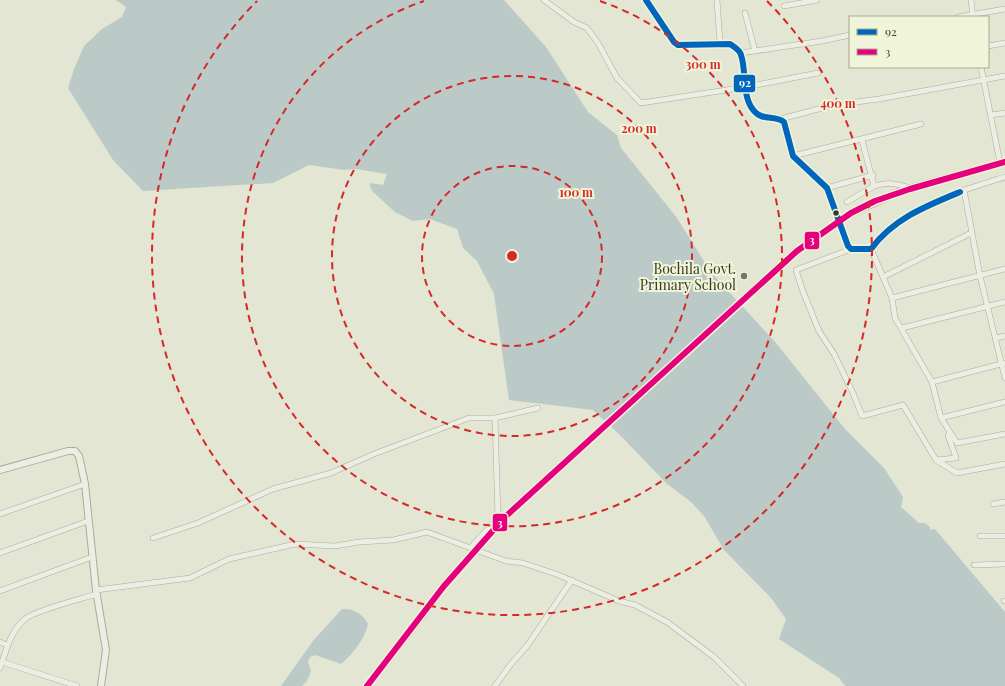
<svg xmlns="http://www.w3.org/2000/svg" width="1005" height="686" font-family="'Playfair Display',serif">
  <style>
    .water { fill: #bbcac7 }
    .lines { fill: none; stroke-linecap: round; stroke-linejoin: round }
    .minor-casing { stroke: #aaac9a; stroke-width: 6 }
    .tertiary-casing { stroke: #aaac9a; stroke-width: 8 }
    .secondary-casing { stroke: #999b8a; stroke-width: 8 }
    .minor { stroke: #eceee3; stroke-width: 5 }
    .tertiary { stroke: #eceee3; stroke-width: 6 }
    .secondary { stroke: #eceee3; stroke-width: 7 }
    .secondary-bridge-casing { stroke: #999b8a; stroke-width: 8; stroke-linecap: butt }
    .secondary-bridge { stroke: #eceee3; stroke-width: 7 }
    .bus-1-casing { stroke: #f0f5d9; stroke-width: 9 }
    .bus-2-casing { stroke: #f0f5d9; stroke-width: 9 }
    .bus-1 { stroke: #0065bd; stroke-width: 6 }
    .bus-2 { stroke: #e5007d; stroke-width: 6 }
    .ring { fill: none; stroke: #d62828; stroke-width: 2; stroke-dasharray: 7 5 }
    .bus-dot { fill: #3b3a21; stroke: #f0f5d9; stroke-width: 1.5 }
    .poi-dot { fill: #75765f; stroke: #f0f5d9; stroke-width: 1.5 }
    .labels { text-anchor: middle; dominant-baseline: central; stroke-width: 4; stroke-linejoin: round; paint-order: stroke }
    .poi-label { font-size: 14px; fill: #3b3a21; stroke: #f0f5d9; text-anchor: end }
    .centre { fill: #d62828; stroke: #f0f5d9; stroke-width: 2 }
    .ring-label { font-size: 12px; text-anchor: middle; font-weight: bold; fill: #d62828; stroke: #f0f5d9; stroke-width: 4; stroke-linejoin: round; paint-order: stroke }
    .line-badge { stroke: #f0f5d9; stroke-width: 1.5 }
    .badge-label { font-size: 11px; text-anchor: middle; font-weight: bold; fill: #fff }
  </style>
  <rect width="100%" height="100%" fill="#e2e6d2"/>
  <!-- water -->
  <g class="water">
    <path d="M116,0h388l42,47 42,65 29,23 4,13 56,70 33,53 66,72 69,86 39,39 19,29 -2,10 18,16h6l5,4v3l5,-1 70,83v74h-160l-6,-8 -60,-39 7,-20 -15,-21 -47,-48 -20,-34 -13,-14 -24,-18 -47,-49 -27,-25 -84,-10 -15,-106 -17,-33 -14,-13 -6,-19 -27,-10 -17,2 -18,-9 -23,-21 -3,-8 14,2 4,-11 -31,-5 -12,1 -35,-5 -36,18 -130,8 -30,-31 -45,-72 6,-19 10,-23 18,-17 20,-12 4,-10z"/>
    <path d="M342,609c11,-1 21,5 26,15 -3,14 -15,30 -27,40l-26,-9 -5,2 -2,5 3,9 -4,10 -5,5h-21l32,-45z"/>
  </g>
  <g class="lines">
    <defs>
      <g id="minor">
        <path d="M544,0l30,22 13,6 11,15 19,35 24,25 105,-16 72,-14"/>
        <path d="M646,0l28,42 4,3 52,-1c4,3 10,6 11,11 6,17 0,43 14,57 8,9 20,3 29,10l9,34 34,32 21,58 3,3h20c31,-42 86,-57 134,-72"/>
        <path d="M717,0l3,43"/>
        <path d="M971,0l2,17"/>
        <path d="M784,6l33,-6"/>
        <path d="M745,13l10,38"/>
        <path d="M958,17l47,-8"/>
        <path d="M988,46l17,-3"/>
        <path d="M741,53l81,-12 28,-6"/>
        <path d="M981,67l19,96"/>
        <path d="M991,115l14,-2"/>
        <path d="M781,119l52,-14 46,-6 126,-23"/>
        <path d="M793,156l128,-32"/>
        <path d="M874,186c14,-4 22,-3 36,2"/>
        <path d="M827,188l46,-13"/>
        <path d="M964,190l16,86 25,102"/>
        <path d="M847,202l27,-16 -12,-46"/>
        <path d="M851,249l-55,21 6,19 17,42 15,23 19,39 9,23 41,-11 33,55 21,13 48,-9"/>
        <path d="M871,249l21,49 3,20 37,64 9,36 16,25 48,-9"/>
        <path d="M883,277l88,-44"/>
        <path d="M892,298l113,-29"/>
        <path d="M902,328l103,-26"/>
        <path d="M996,338l9,-2"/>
        <path d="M932,382l73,-19"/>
        <path d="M941,418l64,-16"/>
        <path d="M936,460l20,-2 -8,-23 2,-2"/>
        <path d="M993,504l12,-2"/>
        <path d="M0,514l85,-30"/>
        <path d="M980,536h25"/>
        <path d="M153,538l45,-15 75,-34 58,-16 43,-19 95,-36h26l43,-10"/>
        <path d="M471,547l27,-29 -3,-100"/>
        <path d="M0,553l88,-32"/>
        <path d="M974,565l31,-1"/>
        <path d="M96,590l94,-12 39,-19 66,-15 40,2 24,-4 34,-2 34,-8 79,29 17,2 33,11 63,27 16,4 32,17 47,35 29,29"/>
        <path d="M0,591l92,-34"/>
        <path d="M1004,601h1"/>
        <path d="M0,642l7,3"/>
        <path d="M2,662l75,24"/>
        <path d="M0,668c6,-16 10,-37 25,-49 11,-9 56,-20 72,-25"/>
        <path d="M495,686l16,-22 16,-18 45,-66"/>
      </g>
      <path id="tertiary" d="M0,470l68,-19h7l4,5 6,28 11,106 10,60 -5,36"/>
      <g id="secondary">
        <path d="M901,191l104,-29"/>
        <path d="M367,686l53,-68"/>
      </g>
    </defs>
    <!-- minor casing -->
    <use href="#minor" class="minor-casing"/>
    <!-- tertiary casing -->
    <use href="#tertiary" class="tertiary-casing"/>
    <!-- secondary casing -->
    <use href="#secondary" class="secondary-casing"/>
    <!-- minor -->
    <use href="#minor" class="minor"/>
    <!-- tertiary -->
    <use href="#tertiary" class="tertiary"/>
    <!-- secondary -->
    <use href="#secondary" class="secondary"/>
    <defs>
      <path id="secondary-bridge" d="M420,618l24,-32 61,-69 273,-249 19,-17 54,-38 50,-22"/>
    </defs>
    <!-- secondary-bridge casing -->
    <use href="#secondary-bridge" class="secondary-bridge-casing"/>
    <!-- secondary-bridge -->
    <use href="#secondary-bridge" class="secondary-bridge"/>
    <defs>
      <path id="bus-1" d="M646,0l28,42 4,3 52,-1c4,3 10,6 11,11 6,17 0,43 14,57 8,9 20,3 29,10l9,34 34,32 21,58 3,3h20c22,-30 55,-43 89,-57"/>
      <path id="bus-2" d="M367,686l77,-100 61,-69 292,-266 54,-38 24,-12 35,-12 95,-27"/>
    </defs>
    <!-- bus-1 casing -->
    <use href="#bus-1" class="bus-1-casing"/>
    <!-- bus-2 casing -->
    <use href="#bus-2" class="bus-2-casing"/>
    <!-- bus-1 -->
    <use href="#bus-1" class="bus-1"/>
    <!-- bus-2 -->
    <use href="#bus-2" class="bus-2"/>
  </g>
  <!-- distance rings -->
  <g class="ring">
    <circle cx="512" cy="256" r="90"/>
    <circle cx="512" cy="256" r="180"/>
    <path d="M600 1A270 270 0 1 1 424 1"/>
    <path d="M767 1A360 360 0 1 1 257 1"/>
  </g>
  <!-- markers -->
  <circle class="bus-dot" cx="836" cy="213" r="3.5"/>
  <circle class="poi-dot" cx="744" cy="276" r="4"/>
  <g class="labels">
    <!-- poi labels -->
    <g class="poi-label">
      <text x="736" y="268">Bochila Govt.<tspan x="736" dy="16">Primary School</tspan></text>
    </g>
  </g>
  <circle cx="512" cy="256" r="6" class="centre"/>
  <g class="ring-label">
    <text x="703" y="69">300 m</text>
    <text x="838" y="108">400 m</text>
    <text x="639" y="133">200 m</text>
    <text x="576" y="197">100 m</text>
  </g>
  <g class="line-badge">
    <rect x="733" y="74" width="23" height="19" rx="4" fill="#0065bd"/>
    <rect x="804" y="231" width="16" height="19" rx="4" fill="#e5007d"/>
    <rect x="492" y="513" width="16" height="19" rx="4" fill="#e5007d"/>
  </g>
  <g class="badge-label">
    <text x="745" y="87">92</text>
    <text x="812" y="244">3</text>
    <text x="500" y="527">3</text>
  </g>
  <!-- legend -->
  <rect x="849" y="16" width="140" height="52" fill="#f0f5d9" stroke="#a8aa8f"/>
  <rect x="857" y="29" width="20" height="6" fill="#0065bd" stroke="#a8aa8f"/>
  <text x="885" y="36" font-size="12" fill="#3b3a21">92</text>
  <rect x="857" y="49" width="20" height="6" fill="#e5007d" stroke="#a8aa8f"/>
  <text x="885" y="56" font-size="12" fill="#3b3a21">3</text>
</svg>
